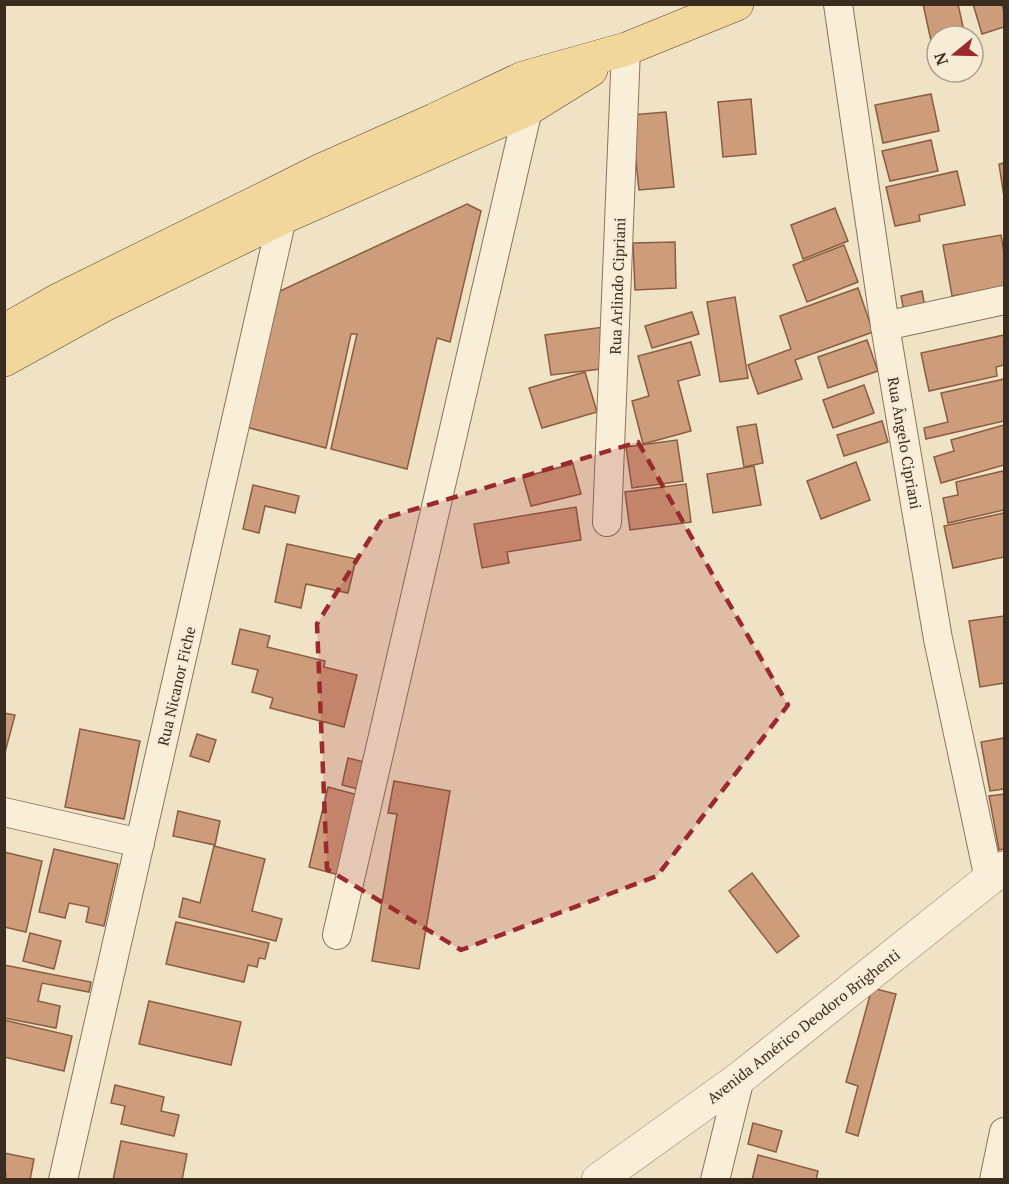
<svg xmlns="http://www.w3.org/2000/svg" width="1009" height="1184" font-family="'PT Serif',serif">
  <style>
    .building { fill: #cd9c7b; stroke: #8a5d40; stroke-width: 1.5 }
    .lines { fill: none; stroke-linecap: round; stroke-linejoin: round }
    .minor-casing { stroke: #8a745b; stroke-width: 30 }
    .tertiary-casing { stroke: #8a745b; stroke-width: 34 }
    .primary-casing { stroke: #58422f; stroke-width: 34 }
    .minor { stroke: #f9efd9; stroke-width: 28 }
    .tertiary { stroke: #f9efd9; stroke-width: 33 }
    .primary { stroke: #f2d79d; stroke-width: 33 }
    .marked { fill: #9a2a2b; fill-opacity: 0.2; stroke: #9a2a2b; stroke-width: 4.5; stroke-dasharray: 12 8; stroke-linejoin: round }
    .labels { text-anchor: middle; dominant-baseline: central; stroke-width: 4.5; stroke-linejoin: round; paint-order: stroke }
    .street-label { font-size: 15px; fill: #3a2c1f; stroke: #f6ecd5 }
  </style>
  <rect width="100%" height="100%" fill="#efe2c5"/>
  <!-- building -->
  <g class="building">
    <path d="M923,4h35l7,32h-28v32z"/>
    <path d="M973,4h29l2,9v14l-22,7z"/>
    <path d="M931,94l8,37 -56,12 -8,-38z"/>
    <path d="M751,99l5,55 -33,3 -5,-55z"/>
    <path d="M666,112l8,75 -35,3 -8,-75z"/>
    <path d="M931,140l7,31 -48,10 -8,-30z"/>
    <path d="M1004,163v34l-5,-33z"/>
    <path d="M957,171l8,34 -46,10 1,6 -25,5 -9,-39z"/>
    <path d="M467,204l14,7 -31,131 -13,-4 -30,131 -76,-20 26,-115h-6l-25,114 -80,-21 34,-136z"/>
    <path d="M835,208l13,33 -45,18 -12,-34z"/>
    <path d="M1001,235l3,18v34l-52,9 -9,-51z"/>
    <path d="M675,242l1,46 -41,2 -2,-47z"/>
    <path d="M844,245l14,37 -51,20 -14,-37z"/>
    <path d="M858,288l15,44 -78,28 7,19 -44,15 -10,-29 43,-16 -11,-33z"/>
    <path d="M922,291l3,16 -21,4 -3,-15z"/>
    <path d="M735,297l13,81 -28,4 -13,-80z"/>
    <path d="M692,312l7,22 -47,14 -7,-22z"/>
    <path d="M604,327l5,41 -58,7 -6,-40z"/>
    <path d="M1004,335v30l-8,2 1,9 -68,15 -8,-38z"/>
    <path d="M867,340l11,31 -50,17 -10,-31z"/>
    <path d="M691,342l9,33 -22,6 13,50 -48,13 -11,-43 17,-5 -11,-40z"/>
    <path d="M585,372l12,40 -55,16 -13,-40z"/>
    <path d="M1004,379v42l-78,18 -2,-11 24,-6 -7,-29z"/>
    <path d="M864,385l10,28 -41,15 -10,-28z"/>
    <path d="M882,421l6,21 -44,14 -7,-21z"/>
    <path d="M756,424l7,39 -19,4 -7,-40z"/>
    <path d="M1004,425v40l-63,18 -7,-26 20,-6 -3,-11z"/>
    <path d="M677,440l6,41 -51,7 -6,-41z"/>
    <path d="M856,462l14,38 -49,19 -14,-38z"/>
    <path d="M573,464l8,30 -50,12 -8,-29z"/>
    <path d="M754,466l7,39 -48,8 -6,-39z"/>
    <path d="M1003,471l1,6v33l-56,13 -5,-25 15,-3 -2,-13z"/>
    <path d="M686,484l5,38 -61,8 -5,-38z"/>
    <path d="M253,485l46,11 -4,17 -30,-7 -6,27 -16,-4z"/>
    <path d="M576,507l5,33 -74,12 2,11 -27,5 -8,-44z"/>
    <path d="M1004,513v44l-51,11 -9,-42z"/>
    <path d="M287,544l69,15 -8,34 -42,-9 -5,24 -26,-6z"/>
    <path d="M1004,616v67l-24,4 -11,-66z"/>
    <path d="M240,629l30,7 -3,11 58,14 -1,6 33,8 -13,52 -74,-19 3,-10 -21,-6 6,-22 -26,-6z"/>
    <path d="M4,713l11,2 -11,41z"/>
    <path d="M80,729l60,12 -16,78 -59,-12z"/>
    <path d="M197,734l19,6 -7,22 -19,-6z"/>
    <path d="M1004,738v51l-14,2 -9,-49z"/>
    <path d="M348,758l16,4 -6,27 -16,-4z"/>
    <path d="M394,781l56,10 -31,178 -47,-8 25,-147 -9,-1z"/>
    <path d="M328,787l30,8 -19,80 -30,-8z"/>
    <path d="M1004,794v55l-5,1 -10,-54z"/>
    <path d="M178,811l42,10 -5,24 -42,-9z"/>
    <path d="M214,846l51,13 -13,52 30,8 -6,22 -97,-24 4,-19 17,5z"/>
    <path d="M54,849l64,15 -14,62 -18,-4 3,-15 -20,-4 -4,15 -26,-6z"/>
    <path d="M4,852l38,9 -16,71 -22,-5z"/>
    <path d="M752,873l47,63 -22,17 -48,-62z"/>
    <path d="M176,922l93,21 -4,16 -6,-1 -2,9 -9,-2 -4,17 -78,-18z"/>
    <path d="M30,933l31,8 -7,28 -31,-8z"/>
    <path d="M4,965l87,17 -2,10 -47,-9 -4,18 22,5 -4,22 -52,-10z"/>
    <path d="M872,988l24,6 -38,142 -12,-4 12,-46 -12,-4z"/>
    <path d="M149,1001l92,21 -10,43 -92,-21z"/>
    <path d="M4,1020l68,16 -8,35 -60,-14z"/>
    <path d="M115,1085l49,12 -3,14 18,4 -5,21 -53,-12 4,-18 -14,-3z"/>
    <path d="M753,1123l29,8 -6,21 -28,-8z"/>
    <path d="M121,1141l66,13 -5,26h-69z"/>
    <path d="M4,1153l30,6 -4,21h-25l1,-6h-2z"/>
    <path d="M758,1155l60,16 -2,9h-64z"/>
  </g>
  <g class="lines">
    <defs>
      <g id="minor">
        <path d="M838,4l47,322 53,313 51,240"/>
        <path d="M885,326l119,-26"/>
        <path d="M607,522l19,-473"/>
        <path d="M4,812l136,31"/>
        <path d="M337,935l191,-826"/>
        <path d="M63,1180l219,-962 -8,-15"/>
        <path d="M715,1180l25,-102"/>
        <path d="M994,1180l10,-48"/>
      </g>
      <path id="tertiary" d="M598,1180l142,-102 249,-199 15,-11"/>
      <g id="primary">
        <path d="M4,331l54,-31 213,-105 48,-24 115,-51 89,-42 103,-29 111,-45"/>
        <path d="M4,360l98,-54 180,-88 246,-109 63,-39"/>
      </g>
    </defs>
    <!-- minor casing -->
    <use href="#minor" class="minor-casing"/>
    <!-- tertiary casing -->
    <use href="#tertiary" class="tertiary-casing"/>
    <!-- primary casing -->
    <use href="#primary" class="primary-casing"/>
    <!-- minor -->
    <use href="#minor" class="minor"/>
    <!-- tertiary -->
    <use href="#tertiary" class="tertiary"/>
    <!-- primary -->
    <use href="#primary" class="primary"/>
  </g>
  <!-- marked area -->
  <path class="marked" d="M638,442l81,144 69,119 -131,171 -196,74 -134,-81 -10,-245 65,-105z"/>
  <g class="labels">
    <!-- street labels -->
    <g class="street-label">
      <text transform="translate(617 286) rotate(-88)">Rua Arlindo Cipriani</text>
      <text transform="translate(905 443) rotate(80)">Rua Ângelo Cipriani</text>
      <text transform="translate(176 686) rotate(-77)">Rua Nicanor Fiche</text>
      <text transform="translate(803 1026) rotate(-38)">Avenida Américo Deodoro Brighenti</text>
    </g>
  </g>
  <!-- border -->
  <rect width="1009" height="1184" fill="none" stroke="#3a2c1f" stroke-width="12"/>
  <!-- north arrow -->
  <g transform="translate(955 54) rotate(251)"><circle r="28" fill="#f6ecd5" stroke="#ab9f8c" stroke-width="1.5"/>
  <path d="M0-4.5L10 22L0 15L-10 22Z" fill="#9a2a2b"/>
  <text y="-9" font-size="16" font-weight="bold" text-anchor="middle" fill="#3a2c1f">N</text>
  </g>
</svg>
